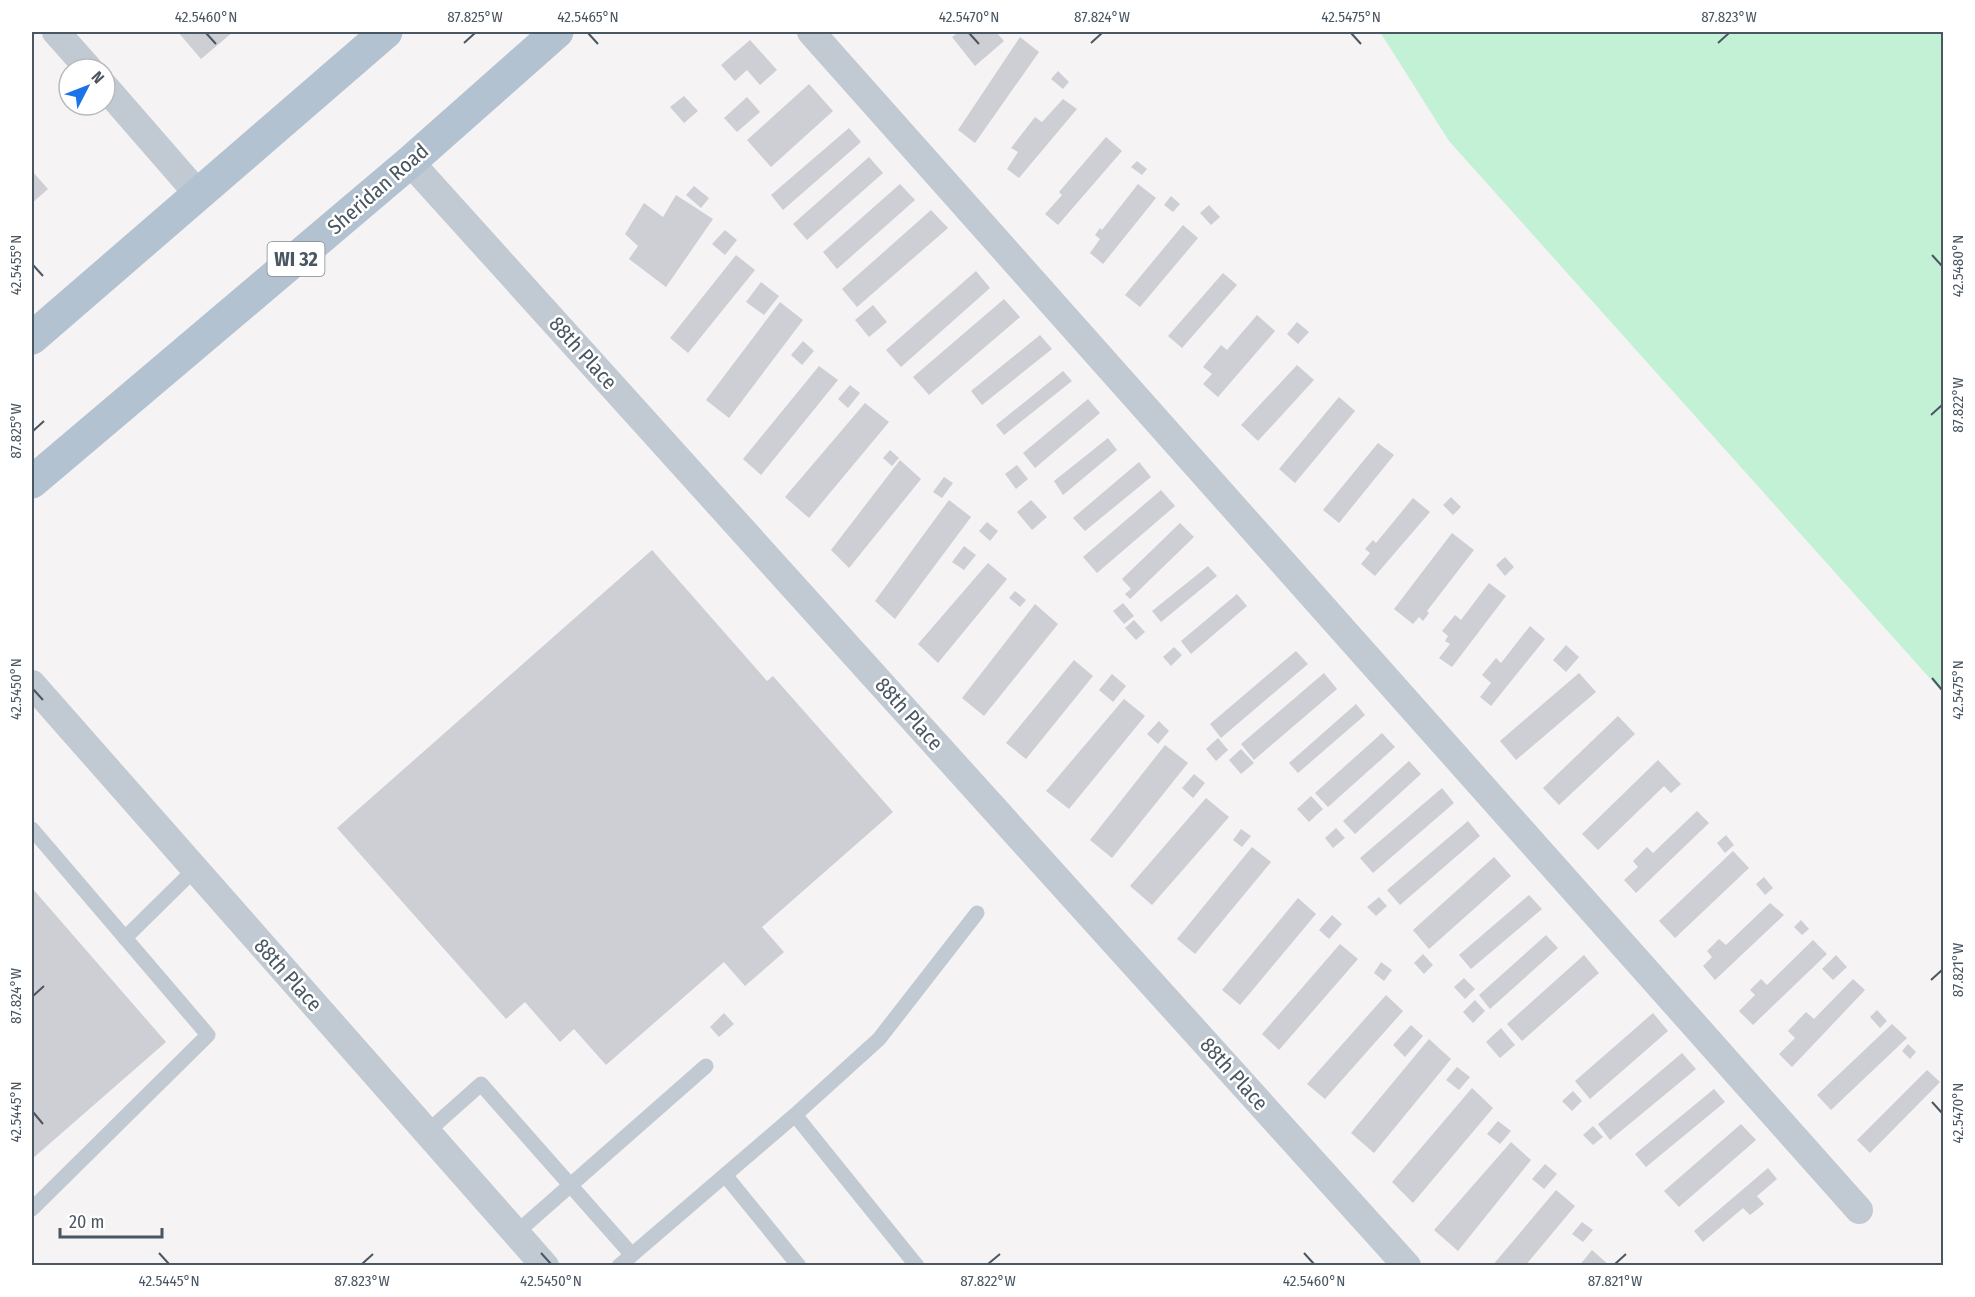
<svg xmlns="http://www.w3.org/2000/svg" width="1975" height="1297" font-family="'Fira Sans Condensed',sans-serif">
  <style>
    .green { fill: #c3f1d5 }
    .building { fill: #cdcfd5 }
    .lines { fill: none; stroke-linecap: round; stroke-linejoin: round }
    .service { stroke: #c1cad2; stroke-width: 15 }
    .minor { stroke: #c1cad2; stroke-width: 28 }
    .primary { stroke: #b3c2d1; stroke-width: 33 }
    .ticks { fill: none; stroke: #4a5661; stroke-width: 2 }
    .labels { text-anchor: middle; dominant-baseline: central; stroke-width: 5; stroke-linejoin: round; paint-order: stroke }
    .shield { fill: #fff; stroke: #808990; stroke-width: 1.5 }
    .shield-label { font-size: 20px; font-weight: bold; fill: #4a5661 }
    .street-label { font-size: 21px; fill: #4a5661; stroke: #fff }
    .neatline { fill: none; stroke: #4a5661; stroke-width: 2 }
    .ticks-label { font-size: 15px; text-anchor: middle; fill: #4a5661 }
  </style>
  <rect width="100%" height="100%" fill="#f5f3f3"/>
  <!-- green -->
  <path class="green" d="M1380,32h563v661l-494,-552z"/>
  <!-- building -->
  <g class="building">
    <path d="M178,32h55l-32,27z"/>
    <path d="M959,32h37l8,9 -29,25 -23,-29z"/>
    <path d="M1020,37l19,15 -64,91 -17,-13z"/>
    <path d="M750,40l27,30 -17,15 -13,-15 -12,11 -14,-16z"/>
    <path d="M1058,71l11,11 -6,7 -12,-10z"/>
    <path d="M809,84l24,27 -62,56 -24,-27z"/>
    <path d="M684,96l14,15 -14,12 -14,-16z"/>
    <path d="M747,97l13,15 -23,20 -13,-14z"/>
    <path d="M1063,99l14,10 -58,69 -12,-9 11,-17 -7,-4 24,-31 7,5z"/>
    <path d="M849,128l12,14 -78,68 -12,-15z"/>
    <path d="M1106,137l16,14 -64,74 -13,-11 17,-19 -3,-3z"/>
    <path d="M869,157l14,16 -76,67 -14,-16z"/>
    <path d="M1137,161l10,8 -5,6 -11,-8z"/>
    <path d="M32,171l16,18 -16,14z"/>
    <path d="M900,184l15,16 -78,69 -14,-17z"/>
    <path d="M1138,184l18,14 -53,66 -13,-11 10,-14 -5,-4 5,-7 2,2z"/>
    <path d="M694,186l15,12 -8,10 -15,-13z"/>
    <path d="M676,195l37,24 -47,68 -37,-28 9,-13 -13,-12 19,-31 19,14z"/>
    <path d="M1171,196l9,8 -7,8 -9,-7z"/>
    <path d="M1209,205l11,12 -9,8 -11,-12z"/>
    <path d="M931,210l17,18 -91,79 -15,-18z"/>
    <path d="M1183,225l15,13 -58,69 -15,-12z"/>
    <path d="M725,230l12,10 -12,15 -13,-11z"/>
    <path d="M736,255l19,15 -67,83 -18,-15z"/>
    <path d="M976,271l14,17 -89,79 -15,-17z"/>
    <path d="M1223,273l14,12 -55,63 -14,-12z"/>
    <path d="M761,282l18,14 -15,19 -18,-13z"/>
    <path d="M1004,299l16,18 -91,78 -16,-18z"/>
    <path d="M780,302l23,18 -74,98 -23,-18z"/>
    <path d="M873,305l14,17 -18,15 -14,-17z"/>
    <path d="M1257,315l18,16 -57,66 -15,-13 9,-10 -9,-7 18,-22 6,5z"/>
    <path d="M1297,322l12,10 -11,12 -11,-10z"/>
    <path d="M1040,335l12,14 -70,56 -11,-14z"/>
    <path d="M803,341l11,10 -12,14 -11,-10z"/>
    <path d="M1297,365l17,15 -56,61 -17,-16z"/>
    <path d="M819,366l19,14 -77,95 -18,-16z"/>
    <path d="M1063,371l9,10 -68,54 -8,-10z"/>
    <path d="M850,385l10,8 -12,15 -10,-9z"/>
    <path d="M1339,397l16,14 -60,72 -16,-14z"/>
    <path d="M1088,399l12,14 -65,55 -12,-15z"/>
    <path d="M865,403l24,19 -80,96 -24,-21z"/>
    <path d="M1108,438l9,12 -54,45 -9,-14z"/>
    <path d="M1378,443l16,12 -55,68 -16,-13z"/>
    <path d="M890,450l9,8 -7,8 -9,-8z"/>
    <path d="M900,460l21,19 -72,89 -18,-18z"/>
    <path d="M1139,462l12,15 -66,54 -12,-13z"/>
    <path d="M1017,465l11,14 -12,10 -11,-15z"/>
    <path d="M944,477l9,6 -11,15 -9,-6z"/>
    <path d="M1161,490l14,16 -78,67 -14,-16z"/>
    <path d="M1451,497l10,10 -8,8 -10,-10z"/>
    <path d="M1413,498l17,14 -55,64 -14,-12 9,-11 -5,-4 8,-9 3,3z"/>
    <path d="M949,500l22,17 -76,102 -20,-18z"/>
    <path d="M1031,500l16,17 -15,13 -15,-18z"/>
    <path d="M987,522l11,9 -8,10 -11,-10z"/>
    <path d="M1180,523l14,14 -64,62 -5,-5 6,-5 -9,-10z"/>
    <path d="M1452,533l22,17 -47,61 2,2 -6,8 -4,-4 -6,7 -19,-15z"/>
    <path d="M964,546l12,9 -12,15 -12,-8z"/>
    <path d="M652,550l115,131 6,-5 120,136 -131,115 22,25 -39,34 -21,-24 -118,103 -32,-36 -14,13 -35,-40 -19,17 -169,-191z"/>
    <path d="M1505,557l9,10 -9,9 -9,-11z"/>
    <path d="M988,563l19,16 -69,84 -20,-19z"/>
    <path d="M1208,566l9,10 -56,46 -9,-11z"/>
    <path d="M1489,583l17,13 -54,71 -13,-9 11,-14 -5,-3 3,-5 -6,-5 13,-16 6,5z"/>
    <path d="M1015,591l11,9 -6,7 -11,-9z"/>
    <path d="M1237,594l10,12 -56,48 -10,-13z"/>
    <path d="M1123,603l11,13 -10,8 -11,-13z"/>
    <path d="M1035,604l23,20 -74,92 -22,-18z"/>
    <path d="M1134,620l11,12 -9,8 -11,-12z"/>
    <path d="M1530,626l15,13 -54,67 -11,-9 11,-14 -9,-8 14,-17 5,5z"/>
    <path d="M1566,645l13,12 -13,15 -13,-12z"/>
    <path d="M1174,647l8,8 -11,11 -8,-9z"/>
    <path d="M1296,651l12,13 -87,74 -11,-14z"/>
    <path d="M1074,660l19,16 -67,83 -20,-16z"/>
    <path d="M1324,673l13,16 -83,71 -13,-16z"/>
    <path d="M1579,673l17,19 -80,68 -16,-19z"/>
    <path d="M1112,674l14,12 -13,16 -14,-12z"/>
    <path d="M1124,699l21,17 -76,93 -23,-18z"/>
    <path d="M1356,704l9,11 -67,58 -9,-10z"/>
    <path d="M1618,716l17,18 -76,71 -16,-17z"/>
    <path d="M1159,721l10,10 -11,13 -11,-10z"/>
    <path d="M1382,733l13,14 -67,60 -13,-14z"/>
    <path d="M1218,738l10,12 -12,11 -10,-12z"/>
    <path d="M1165,745l23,18 -76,95 -22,-18z"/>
    <path d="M1241,749l13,14 -13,11 -12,-14z"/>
    <path d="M1658,760l23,24 -10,9 -7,-7 -66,64 -16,-16z"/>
    <path d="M1409,761l12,13 -66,60 -12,-13z"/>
    <path d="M1194,774l11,9 -12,15 -11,-10z"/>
    <path d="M1442,788l12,15 -81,70 -13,-15z"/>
    <path d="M1311,796l12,13 -14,13 -12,-13z"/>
    <path d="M1206,798l23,19 -77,88 -22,-19z"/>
    <path d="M1697,811l12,12 -73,70 -12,-13 14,-13 -5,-6 14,-14 6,6z"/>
    <path d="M1468,821l12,15 -80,69 -13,-15z"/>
    <path d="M1336,828l9,10 -12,10 -8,-10z"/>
    <path d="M1241,829l10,7 -9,11 -9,-7z"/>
    <path d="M1726,835l8,10 -9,8 -8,-10z"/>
    <path d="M1252,847l19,15 -76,92 -18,-15z"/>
    <path d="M1733,851l16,17 -74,70 -16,-17z"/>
    <path d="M1494,857l17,19 -82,73 -16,-19z"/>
    <path d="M1764,877l9,11 -8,7 -9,-11z"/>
    <path d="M32,888l134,154 -134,117z"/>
    <path d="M1529,895l13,14 -71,60 -12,-14z"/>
    <path d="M1379,897l8,9 -11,10 -9,-9z"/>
    <path d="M1298,898l18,16 -76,91 -18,-15z"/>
    <path d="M1770,903l14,12 -69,65 -12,-14 9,-9 -5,-6 12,-12 7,6z"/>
    <path d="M1332,915l10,9 -13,15 -10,-9z"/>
    <path d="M1801,920l8,9 -7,6 -8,-8z"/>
    <path d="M1546,935l12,13 -68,61 -11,-14z"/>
    <path d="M1813,940l14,14 -74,71 -14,-14 16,-16 -5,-5 11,-11 6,6z"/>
    <path d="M1340,944l18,15 -79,91 -17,-16z"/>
    <path d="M1423,954l10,11 -9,9 -10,-11z"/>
    <path d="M1584,955l15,18 -77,68 -15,-17z"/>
    <path d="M1836,955l11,12 -14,13 -11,-11z"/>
    <path d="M1381,962l11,8 -8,11 -10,-8z"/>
    <path d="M1464,978l11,11 -10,10 -11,-12z"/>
    <path d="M1853,979l12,11 -73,77 -13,-13 16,-16 -7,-7 18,-19 8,7z"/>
    <path d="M1386,995l17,16 -78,88 -18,-15z"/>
    <path d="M1475,1000l10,11 -12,12 -10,-11z"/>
    <path d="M1877,1010l10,11 -7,7 -10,-11z"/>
    <path d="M724,1013l10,11 -15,13 -9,-10z"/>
    <path d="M1653,1013l15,18 -78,68 -15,-18z"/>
    <path d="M1892,1024l15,14 -76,72 -14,-15z"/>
    <path d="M1411,1025l12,11 -18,21 -12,-12z"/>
    <path d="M1501,1028l14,17 -15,13 -14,-16z"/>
    <path d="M1429,1039l22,20 -77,94 -23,-20z"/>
    <path d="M1908,1044l8,8 -6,7 -8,-8z"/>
    <path d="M1682,1053l14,16 -86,71 -12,-16z"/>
    <path d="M1457,1067l13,10 -11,13 -13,-10z"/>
    <path d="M1927,1070l13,12 -70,71 -13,-13z"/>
    <path d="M1472,1088l21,20 -80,95 -21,-21z"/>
    <path d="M1714,1089l11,13 -79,65 -11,-13z"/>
    <path d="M1573,1091l9,10 -10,10 -10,-10z"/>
    <path d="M1498,1121l13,10 -11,13 -13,-10z"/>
    <path d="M1741,1124l15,16 -77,67 -15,-16z"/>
    <path d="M1593,1126l10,11 -10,8 -10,-10z"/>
    <path d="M1511,1142l20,18 -73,91 -24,-21z"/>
    <path d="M1545,1164l12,10 -13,15 -12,-10z"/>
    <path d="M1768,1168l9,11 -20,17 7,8 -14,11 -7,-7 -40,34 -9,-11z"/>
    <path d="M1556,1190l19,16 -50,60h-33z"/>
    <path d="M1582,1222l11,8 -10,12 -11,-8z"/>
    <path d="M1592,1250l18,16h-31z"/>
  </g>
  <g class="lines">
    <!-- service -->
    <g class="service">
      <path d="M32,829l176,206 -176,174"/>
      <path d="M125,938l70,-69"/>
      <path d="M795,1115l122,151"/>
      <path d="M427,1132l54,-48 151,171"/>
      <path d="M725,1175l74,91"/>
      <path d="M516,1233l190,-167"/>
      <path d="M619,1266l176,-151 84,-76 98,-126"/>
    </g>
    <!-- minor -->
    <g class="minor">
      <path d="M56,32l33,37"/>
      <path d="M811,32l1048,1178"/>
      <path d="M105,87l94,108"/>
      <path d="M410,162l997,1104"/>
      <path d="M32,684l513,582"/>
    </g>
    <!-- primary -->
    <g class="primary">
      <path d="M32,338l354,-306"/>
      <path d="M32,482l378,-320 147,-130"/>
    </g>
  </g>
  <!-- ticks -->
  <path class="ticks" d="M206,33l10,11M588,33l10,11M969,33l10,11M1351,33l10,11M464,43l11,-10M1091,43l11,-10M1718,43l11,-10M1932,255l10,11M33,265l10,11M1931,415l11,-10M33,431l11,-10M1932,678l10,12M33,689l10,11M1931,980l11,-10M33,996l11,-10M1932,1102l10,11M33,1112l10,12M159,1253l10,11M541,1253l10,11M1304,1253l10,11M362,1264l11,-10M988,1264l12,-10M1615,1264l11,-10"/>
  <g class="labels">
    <!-- shield labels -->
    <rect class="shield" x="267.5" y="242" width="57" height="34" rx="4.5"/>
    <g class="shield-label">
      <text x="296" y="259">WI 32</text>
    </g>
    <!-- street labels -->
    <g class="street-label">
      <text transform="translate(378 189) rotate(-41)">Sheridan Road</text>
      <text transform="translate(583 353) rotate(48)">88th Place</text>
      <text transform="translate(909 714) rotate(48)">88th Place</text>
      <text transform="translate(288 975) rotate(48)">88th Place</text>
      <text transform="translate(1234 1074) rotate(48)">88th Place</text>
    </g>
  </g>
  <!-- border -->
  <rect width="1975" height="1297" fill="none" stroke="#ffffff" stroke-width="66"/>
  <!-- north arrow -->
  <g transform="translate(87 87) rotate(48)"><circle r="28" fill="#ffffff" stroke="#b7bbc0" stroke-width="1.5"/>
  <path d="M0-4.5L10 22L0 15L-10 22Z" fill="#1a73e8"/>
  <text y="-9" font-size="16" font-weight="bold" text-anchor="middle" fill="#4a5661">N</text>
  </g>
  <!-- scale -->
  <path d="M60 1228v9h102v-9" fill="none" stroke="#4a5661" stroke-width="3"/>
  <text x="69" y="1228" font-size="18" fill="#4a5661" stroke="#ffffff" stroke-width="4.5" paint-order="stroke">20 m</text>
  <rect x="33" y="33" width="1909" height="1231" class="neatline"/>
  <g class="ticks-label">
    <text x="206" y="22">42.5460°N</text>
    <text x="475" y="22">87.825°W</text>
    <text x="588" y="22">42.5465°N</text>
    <text x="969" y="22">42.5470°N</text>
    <text x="1102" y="22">87.824°W</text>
    <text x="1351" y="22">42.5475°N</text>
    <text x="1729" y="22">87.823°W</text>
    <text transform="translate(16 265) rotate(-90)" y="5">42.5455°N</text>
    <text transform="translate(1958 266) rotate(-90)" y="5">42.5480°N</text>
    <text transform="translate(1958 405) rotate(-90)" y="5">87.822°W</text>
    <text transform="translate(16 431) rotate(-90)" y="5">87.825°W</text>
    <text transform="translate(16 689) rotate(-90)" y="5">42.5450°N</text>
    <text transform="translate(1958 690) rotate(-90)" y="5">42.5475°N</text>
    <text transform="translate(1958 970) rotate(-90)" y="5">87.821°W</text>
    <text transform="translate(16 996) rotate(-90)" y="5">87.824°W</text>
    <text transform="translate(16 1112) rotate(-90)" y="5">42.5445°N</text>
    <text transform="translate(1958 1113) rotate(-90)" y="5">42.5470°N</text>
    <text x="169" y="1286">42.5445°N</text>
    <text x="362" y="1286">87.823°W</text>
    <text x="551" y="1286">42.5450°N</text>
    <text x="988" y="1286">87.822°W</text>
    <text x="1314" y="1286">42.5460°N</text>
    <text x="1615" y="1286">87.821°W</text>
  </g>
</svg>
